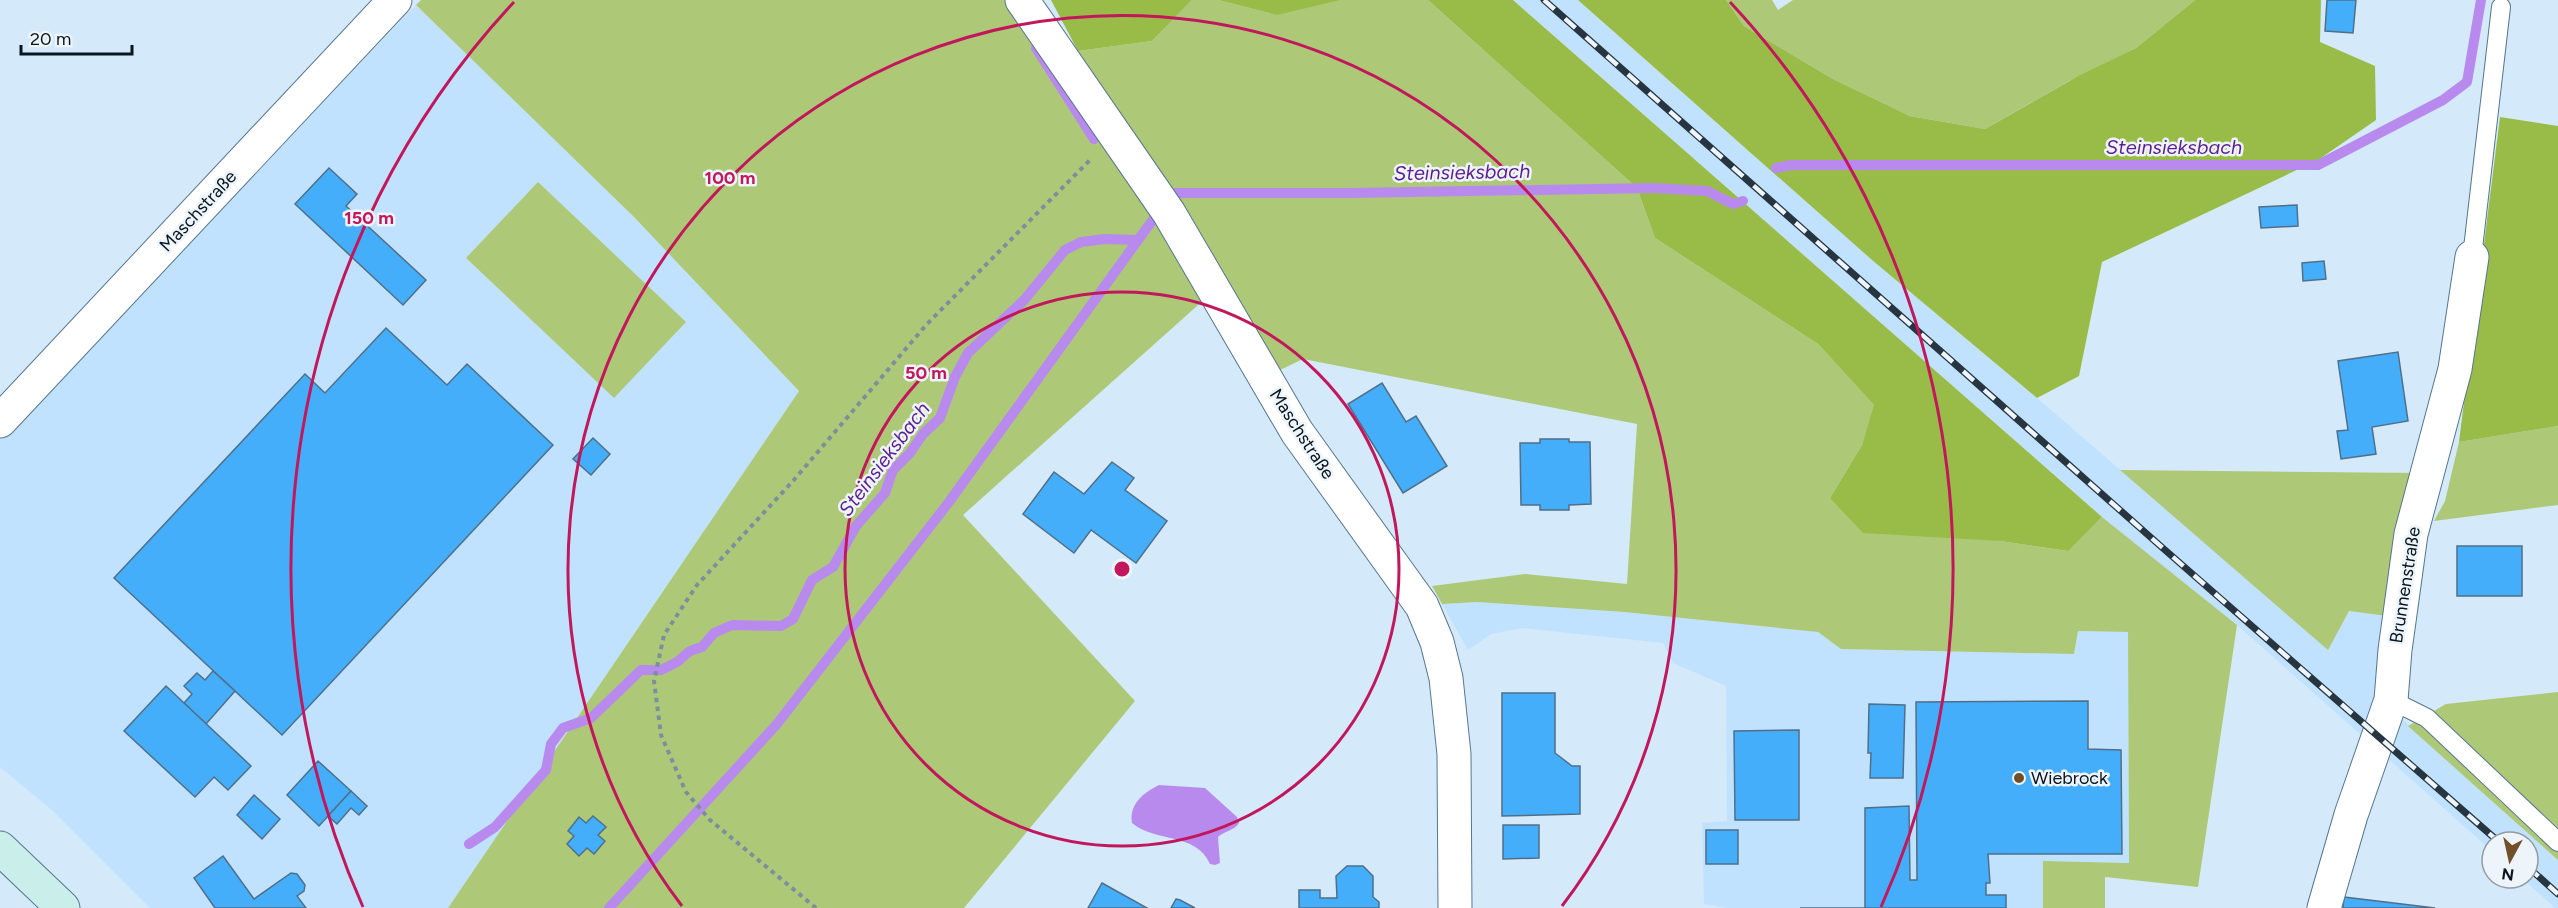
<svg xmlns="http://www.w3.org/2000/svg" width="2558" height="908" font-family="Figtree,sans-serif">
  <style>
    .built { fill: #c1e2fe }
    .green { fill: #adc978 }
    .forest { fill: #99bc48 }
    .water { fill: #b98aee }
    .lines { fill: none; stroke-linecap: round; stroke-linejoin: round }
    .stream { stroke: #b98aee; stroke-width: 10 }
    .building { fill: #44aefb; stroke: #506f89; stroke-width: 1.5 }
    .service-casing { stroke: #577690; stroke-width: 20 }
    .minor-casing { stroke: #577690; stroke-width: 35 }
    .secondary-casing { stroke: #577690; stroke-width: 35 }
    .path { stroke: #7d8e9c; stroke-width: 4; stroke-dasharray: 4.5 4.5; stroke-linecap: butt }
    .service { stroke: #fff; stroke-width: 18 }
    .minor { stroke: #fff; stroke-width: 33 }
    .secondary { stroke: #caeee9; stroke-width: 33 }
    .rail-casing { stroke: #273540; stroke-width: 7 }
    .rail { stroke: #edf4fa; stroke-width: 4.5; stroke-dasharray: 14; stroke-linecap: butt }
    .ring { fill: none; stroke: #c2185b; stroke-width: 3 }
    .poi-dot { fill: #724e29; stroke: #edf4fa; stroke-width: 2 }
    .labels { text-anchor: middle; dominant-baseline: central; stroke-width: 5; stroke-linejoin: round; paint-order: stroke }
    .street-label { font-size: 18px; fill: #09151f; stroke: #edf4fa }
    .poi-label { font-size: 18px; fill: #09151f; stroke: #edf4fa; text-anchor: start }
    .water-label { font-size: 20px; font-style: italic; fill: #5e1d93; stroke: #edf4fa }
    .centre { fill: #c2185b; stroke: #edf4fa; stroke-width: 3 }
    .ring-label { font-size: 18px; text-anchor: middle; font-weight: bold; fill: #c2185b; stroke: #edf4fa; stroke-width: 5; stroke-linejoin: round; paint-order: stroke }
  </style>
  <rect width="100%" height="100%" fill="#d4e9fa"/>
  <!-- built -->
  <g class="built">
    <path d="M1513,0h65l294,260 165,138 291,251 21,-38 38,5 -10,80 181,164v48h-3l-33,-30h6v-36h-36v9l-255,-226 -135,-108z"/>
    <path d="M416,5l218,212 165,174 -351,517h-298l-97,-97 -53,-44v-328z"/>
    <path d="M1477,602l147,10 195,20 22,17 233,5 4,-23 50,1 1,231 -86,-2v47h-315l-24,-4 -2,-81 25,-2 -1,-135 -53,-23 -10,-20 -141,-15 -31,6 -23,16 -26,-46z"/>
  </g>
  <!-- green -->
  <g class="green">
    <path d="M421,0h589l29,40 39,11 74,-10 40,-41h26l51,13 62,-13h97l209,188 18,50 163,106 57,62 -13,39 -32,53 170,43 67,10 35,-34 135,108 -39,262 -93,-10v31h-62v-47l86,2 -1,-231 -50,-1 -4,23 -233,-5 -23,-17 -194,-20 -147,-10 -35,2 -10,-18 93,-12 102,10 10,-160 -334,-65 -25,12 -62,-82 -253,226 172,186 -171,207h-516l351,-517 -165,-174 -218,-212z"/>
    <path d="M1726,0h46l6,10 15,-10h402l-59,48 -67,33 -84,48 -75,-13 -77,-37 -89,-53z"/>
    <path d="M538,182l148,140 -72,76 -148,-140z"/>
    <path d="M2558,426v79l-124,16 11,-20 14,-59z"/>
    <path d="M2120,470l299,3 -32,143 -38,-5 -21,39z"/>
    <path d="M2558,692v168l-150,-134 38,-22z"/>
  </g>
  <!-- forest -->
  <g class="forest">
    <path d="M1051,0h141l-40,41 -74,10z"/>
    <path d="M1218,0h122l-63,15z"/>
    <path d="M1428,0h85l589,517 -34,34 -68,-10 -137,-8 -33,-35 32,-53 12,-40 -56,-61 -163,-106 -18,-50z"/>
    <path d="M1578,0h148l18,26 89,53 77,37 75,13 95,-54 56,-27 59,-48h126l-1,42 55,24 1,54 -58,40 -216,102 -23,114 -42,22 -165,-138z"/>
    <path d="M2500,117l58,9v300l-99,16z"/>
  </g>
  <!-- water -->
  <path class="water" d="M1159,785l46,3 32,29 2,6c-5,8 -15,8 -21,14l2,26 -5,2 -5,-1c-14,-32 -54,-21 -78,-41 -3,-19 11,-30 27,-38z"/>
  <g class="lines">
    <!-- stream -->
    <g class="stream">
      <path d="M1036,48l58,91"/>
      <path d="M1776,168l15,-3h527l125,-65 24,-18 14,-82"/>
      <path d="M1176,193h176l302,-5 53,3 26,13 10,-3"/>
      <path d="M469,844l26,-17 51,-57 5,-26 12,-16 28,-10 50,-48h20l16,-8 13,-11 12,-4 12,-14 18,-8 49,1 12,-7 19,-39 21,-13 23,-41 29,-33 8,-23 17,-17 13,-19 17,-16 15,-41 13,-24 57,-54 40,-49 16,-8 24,-3 33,1 17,-23"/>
      <path d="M609,908l168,-184 172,-222 189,-262"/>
    </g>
  </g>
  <!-- building -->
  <g class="building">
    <path d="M2327,0h29l-3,33 -28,-2z"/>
    <path d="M329,168l28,26 -11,12 80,74 -23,25 -108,-101z"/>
    <path d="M2297,205l1,21 -37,2 -2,-21z"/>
    <path d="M2324,261l2,18 -23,2 -1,-18z"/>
    <path d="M386,328l61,57 20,-21 86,81 -271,290 -168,-157 191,-204 20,19z"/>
    <path d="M2398,352l10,69 -36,6 4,27 -35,5 -4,-28 11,-1 -10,-69z"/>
    <path d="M1382,383l24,39 10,-6 31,50 -44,27 -55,-89z"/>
    <path d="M593,438l17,16 -19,21 -18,-16z"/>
    <path d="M1540,439h29v3h21l1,62 -22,1v5h-29v-5h-19l-1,-62h20z"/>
    <path d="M1112,462l22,16 -9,12 42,31 -31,42 -45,-33 -17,23 -51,-39 31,-42 30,22z"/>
    <rect x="2457" y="546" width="65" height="50"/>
    <path d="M213,671l22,20 -29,33 -22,-21 8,-9 -8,-8 13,-13 8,7z"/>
    <path d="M166,686l85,80 -23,24 -14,-13 -19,20 -71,-66z"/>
    <path d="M1502,693h53v60l17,13h8v48l-78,2z"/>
    <path d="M2088,701v48l33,1 1,104h-134l2,29h-4v12h20v13h-206h65v-100l44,-2 1,74h7l-1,-178z"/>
    <path d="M1869,704l36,1 -2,73h-33l1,-25h-3z"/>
    <path d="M1799,730v90h-64l-1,-89z"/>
    <path d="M318,761l33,30 -32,35 -32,-31z"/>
    <path d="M351,791l16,15 -8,9 -8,-7 -14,16 -9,-8z"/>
    <path d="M254,795l26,24 -18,20 -25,-24z"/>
    <path d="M593,816l13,11 -8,8 7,6 -11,13 -7,-6 -8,8 -12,-12 7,-8 -6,-5 11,-14 7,6z"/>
    <path d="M1503,825h36v33l-36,1z"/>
    <rect x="1706" y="830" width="32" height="34"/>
    <path d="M223,856l31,43 37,-26 6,1 8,11 -1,6 -7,5 9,12h-91l-21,-30z"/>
    <path d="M1347,866h16l10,10v21l6,5v6h-80v-18h21v8h17l-1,-22z"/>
    <path d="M1102,883l45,25h-59z"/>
    <path d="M2344,897l91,11h-92z"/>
    <path d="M1176,899l4,1 15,8h-24z"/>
  </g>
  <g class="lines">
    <defs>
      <g id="service">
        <path d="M2472,257l29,-250"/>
        <path d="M2391,700l36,18 131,124"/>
      </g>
      <g id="minor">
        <path d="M1022,0l147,213 128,219 125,174 15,36 9,36 8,76 1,154"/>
        <path d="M0,421l395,-421"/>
        <path d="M2324,908l27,-93 40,-115 4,-50 16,-116 44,-165 17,-112"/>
      </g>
      <path id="secondary" d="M0,848l63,60"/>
    </defs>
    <!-- service casing -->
    <use href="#service" class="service-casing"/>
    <!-- minor casing -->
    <use href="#minor" class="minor-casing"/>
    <!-- secondary casing -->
    <use href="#secondary" class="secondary-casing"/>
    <!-- path -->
    <path class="path" d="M816,908l-106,-88 -24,-28 -25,-57 -7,-54 10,-46 33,-50 96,-104 134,-157 163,-164"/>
    <!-- service -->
    <use href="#service" class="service"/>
    <!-- minor -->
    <use href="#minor" class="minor"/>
    <!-- secondary -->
    <use href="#secondary" class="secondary"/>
    <defs>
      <g id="rail">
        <path d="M1544,0l621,550 334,292"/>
        <path d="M2528,867l30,27"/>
      </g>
    </defs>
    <!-- rail casing -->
    <use href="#rail" class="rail-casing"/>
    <!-- rail -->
    <use href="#rail" class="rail"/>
  </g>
  <!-- distance rings -->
  <g class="ring">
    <circle cx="1122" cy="569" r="277"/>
    <path d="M682 906A554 554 0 1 1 1562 906"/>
    <path d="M363 907A831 831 0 0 1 514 2M1730 2A831 831 0 0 1 1881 907"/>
  </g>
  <!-- markers -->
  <circle class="poi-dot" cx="2019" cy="778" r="6"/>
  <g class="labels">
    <!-- street labels -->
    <g class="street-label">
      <text transform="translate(198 211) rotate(-47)">Maschstraße</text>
      <text transform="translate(1302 434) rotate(57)">Maschstraße</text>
      <text transform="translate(2405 585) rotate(-81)">Brunnenstraße</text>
    </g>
    <!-- poi labels -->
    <g class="poi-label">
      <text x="2031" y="778">Wiebrock</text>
    </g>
    <!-- water labels -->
    <g class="water-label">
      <text x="2174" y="147">Steinsieksbach</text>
      <text transform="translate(1462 172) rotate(-1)">Steinsieksbach</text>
      <text transform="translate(884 459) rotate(-53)">Steinsieksbach</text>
    </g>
  </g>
  <circle cx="1122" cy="569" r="9" class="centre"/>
  <g class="ring-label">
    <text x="730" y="184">100 m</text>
    <text x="369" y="224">150 m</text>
    <text x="926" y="379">50 m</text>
  </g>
  <!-- north arrow -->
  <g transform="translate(2510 860) rotate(188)"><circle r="28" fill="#edf4fa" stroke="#929ba2" stroke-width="1.5"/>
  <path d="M0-4.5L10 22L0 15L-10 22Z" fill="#724e29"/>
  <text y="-9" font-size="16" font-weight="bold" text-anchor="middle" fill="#09151f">N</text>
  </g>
  <!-- scale -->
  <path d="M21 45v9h111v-9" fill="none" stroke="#09151f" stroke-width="3"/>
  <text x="30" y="45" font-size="18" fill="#09151f" stroke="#edf4fa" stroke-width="4.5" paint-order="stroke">20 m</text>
</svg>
